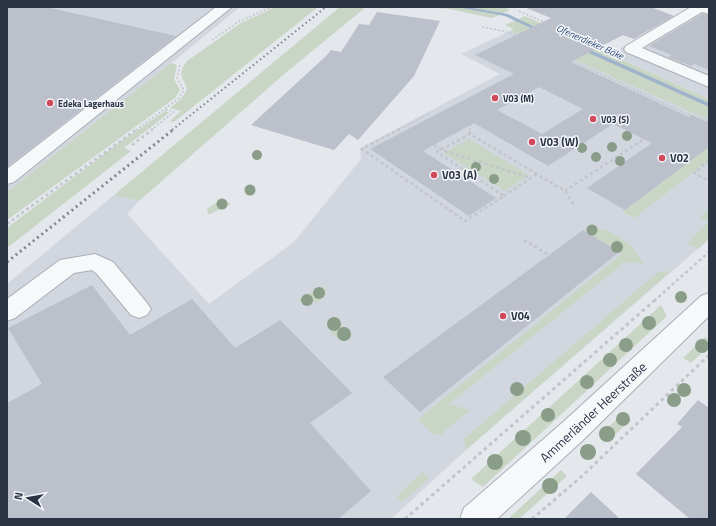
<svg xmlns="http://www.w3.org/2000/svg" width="716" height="526" font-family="'Titillium Web',sans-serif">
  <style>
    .built { fill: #d2d6de }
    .green { fill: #c9d6c5 }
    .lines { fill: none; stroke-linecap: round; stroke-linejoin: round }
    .stream { fill: #9fb4cc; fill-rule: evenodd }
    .building { fill: #bbc0ca; fill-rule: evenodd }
    .minor-casing { stroke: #a9aeb7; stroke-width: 2 }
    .path-far2 { stroke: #c2c5cb; stroke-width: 1.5; stroke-dasharray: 2 2; stroke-linecap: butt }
    .path-far1 { stroke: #c2c5cb; stroke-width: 2.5; stroke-dasharray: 3 3; stroke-linecap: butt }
    .path { stroke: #c2c5cb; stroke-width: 3; stroke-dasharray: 3.5 3.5; stroke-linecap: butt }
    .minor { fill: #f7f8fa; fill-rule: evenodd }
    .rail-far1 { stroke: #7d8696; stroke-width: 2; stroke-dasharray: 1.5 3; stroke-linecap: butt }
    .rail { stroke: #7d8696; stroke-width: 3; stroke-dasharray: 2 3.5; stroke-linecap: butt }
    .tree { fill: #899d89 }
    .poi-dot { fill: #d1495b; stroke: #f4f6f9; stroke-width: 1.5 }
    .labels { text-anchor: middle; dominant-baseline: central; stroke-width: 3; stroke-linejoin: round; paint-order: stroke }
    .far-poi-label { font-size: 9px; font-weight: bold; fill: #2b3445; stroke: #f4f6f9; text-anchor: start }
    .far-water-label { font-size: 10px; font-style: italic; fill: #34527a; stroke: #f4f6f9 }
    .poi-label { font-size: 11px; font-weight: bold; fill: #2b3445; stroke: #f4f6f9; text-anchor: start }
    .near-street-label { font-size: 13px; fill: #2b3445; stroke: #f4f6f9 }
  </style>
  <rect width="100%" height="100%" fill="#e4e7ec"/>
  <!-- built -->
  <g class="built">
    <path d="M7,7h233l-60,49 -173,136z"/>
    <path d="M696,7h13v92l-99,-45z"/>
    <path d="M514,29l195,90v120l-243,211 -75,69h-384v-235l107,-89 25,6 -12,13 82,90 85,-62 67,-83 -1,-11 140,-74 -39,-20z"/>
  </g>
  <!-- green -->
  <g class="green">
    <path d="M275,7h43l-144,115 -4,-1 11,-10 -11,-3 11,-9 6,-9c-3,-14 -11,-14 0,-29l54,-38z"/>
    <path d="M340,7h26l-83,68 -144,126 -25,-6z"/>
    <path d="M423,7h81l6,3 -18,8 -43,-9z"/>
    <path d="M525,16l184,83v21l-198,-89 3,-2 -9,-4z"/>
    <path d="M171,63l6,2 -3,14 6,11 -5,8 -168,122v-28z"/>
    <path d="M165,111l4,2 -45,35 7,3 -124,97v-20l112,-85z"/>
    <path d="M469,139l60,36 -24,16 -61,-38z"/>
    <path d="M709,147v13l-75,58 -11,-6z"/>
    <path d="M219,201h6l6,3 -23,11 -1,-6z"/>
    <path d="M708,210l1,1v28l-11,10 -11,-6 22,-21 -9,-5z"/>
    <path d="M595,228c25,5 36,15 49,36l-19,-2 -176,142 21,6 -30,25 -8,-2 -14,-14 204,-165 -34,-21z"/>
    <path d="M671,271l-205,179 -2,-11 194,-167z"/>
    <path d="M322,286l4,4v4l-7,7 -13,3 -8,-4z"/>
    <path d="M661,305l6,11 -184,171 -12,-8z"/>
    <path d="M333,316l20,20 -12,3 -10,-5 -4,-11z"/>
    <path d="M705,337l4,2v7l-18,17 -8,-5z"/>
    <path d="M623,414l8,6 -24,22 -8,-7z"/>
    <path d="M561,470l6,6 -48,43h-11z"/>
    <path d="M423,472l6,6 -27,24 -5,-6z"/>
  </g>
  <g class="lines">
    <!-- stream -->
    <g class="stream">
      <path d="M457,7h10l41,7 35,17 -4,1 -34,-16z"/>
      <path d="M580,47h4l125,56v4l-129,-58z"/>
    </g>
  </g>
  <!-- building -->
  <g class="building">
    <path d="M7,7h39l130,29 -169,131z"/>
    <path d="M524,7h127l23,9 -40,23 -11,-4 -52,27 118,55 2,-2 18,8v24l-84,63 -38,-22 65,-45 -39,-19 -65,42 -74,-43 -51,28 73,47 -27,18 -99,-67 144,-75 -39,-19 76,-37zM539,87l44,22 -41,25 -45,-24z"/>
    <path d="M377,12l63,9 -26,55 -56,64 -9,-6 -15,16 -83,-25 75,-69 5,-6 10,2 18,-28 10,1z"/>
    <path d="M702,14l7,1v55l-15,-6 -3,2 -23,-9 4,-2 -23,-9z"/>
    <path d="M583,230l36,22 -199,160 -37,-35z"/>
    <path d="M92,285l38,50 62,-36 43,49 45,-28 72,73 -42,30 61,68 -33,28h-331v-116l35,-19 -34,-56z"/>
    <path d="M698,400l11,8v111h-19l-54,-45 46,-47 -5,-3z"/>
    <path d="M591,492l29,27h-56z"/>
  </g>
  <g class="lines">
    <defs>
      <g id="minor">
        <path d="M216,7h16l-218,175 -7,2v-15z"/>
        <path d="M691,7h18v7l-7,-2 -60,36 67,28v11l-83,-35 -2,-3 2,-3z"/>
        <path d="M95,254l18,8 34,41 4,6 -4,6 -8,3 -8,-3 -34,-41 -5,-4 -18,3 -59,45 -8,3v-22l53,-39z"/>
        <path d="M709,293v23l-127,125 -85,78h-37l4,-11 98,-85 139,-127z"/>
      </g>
    </defs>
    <!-- minor casing -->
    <use href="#minor" class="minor-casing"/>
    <!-- path-far2 -->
    <g class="path-far2">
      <path d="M519,11l83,37 13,3"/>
      <path d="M482,27l30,6 171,79 26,10"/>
      <path d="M212,40l26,-18 33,-15"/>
      <path d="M556,64l10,-6"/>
      <path d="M621,95l10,-7"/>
      <path d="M667,123l16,-11"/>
      <path d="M136,130l42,-31 6,-9 -7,-12 3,-13"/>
      <path d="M151,130l23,-18 -10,-3"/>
      <path d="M398,130l32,-17"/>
      <path d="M470,130l1,-9"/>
      <path d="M658,130l4,-3"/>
    </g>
    <!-- path-far1 -->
    <g class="path-far1">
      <path d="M400,129l-38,20 103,72 39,-25 -67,-44 33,-18 95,57 9,14"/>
      <path d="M470,134v-5"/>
      <path d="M132,145l21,-16"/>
      <path d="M434,145l11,6 86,27"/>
      <path d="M709,161l-15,12 15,8"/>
      <path d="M565,191l94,-62"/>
      <path d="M504,196l33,-22"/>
      <path d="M7,224l130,-95"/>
      <path d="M524,240l25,15"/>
      <path d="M654,301l55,-49"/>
    </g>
    <!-- path -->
    <g class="path">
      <path d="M405,519l250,-219"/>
      <path d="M532,519l49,-42 128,-122"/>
    </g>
    <!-- minor -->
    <use href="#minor" class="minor"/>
    <!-- rail-far1 -->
    <path class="rail-far1" d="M172,130l154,-123"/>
    <!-- rail -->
    <path class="rail" d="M7,262l167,-133"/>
  </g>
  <!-- trees -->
  <g class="tree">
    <circle cx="627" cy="136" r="5"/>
    <circle cx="612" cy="147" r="5"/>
    <circle cx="582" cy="148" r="5"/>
    <circle cx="257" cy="155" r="5"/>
    <circle cx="596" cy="157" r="5"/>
    <circle cx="620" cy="161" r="5"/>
    <circle cx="476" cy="167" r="5"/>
    <circle cx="494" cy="179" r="5"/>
    <circle cx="250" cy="190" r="5.5"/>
    <circle cx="222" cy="204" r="5.5"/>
    <circle cx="592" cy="230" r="5.5"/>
    <circle cx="617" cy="247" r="6"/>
    <circle cx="319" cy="293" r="6"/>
    <circle cx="681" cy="297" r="6"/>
    <circle cx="307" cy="300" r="6"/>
    <circle cx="649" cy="323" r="7"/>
    <circle cx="334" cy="324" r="7"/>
    <circle cx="344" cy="334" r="7"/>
    <circle cx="626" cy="345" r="7"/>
    <circle cx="702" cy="346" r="7"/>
    <circle cx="610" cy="360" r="7"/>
    <circle cx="587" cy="382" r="7"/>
    <circle cx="517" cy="389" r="7"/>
    <circle cx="684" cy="390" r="7"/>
    <circle cx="674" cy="400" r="7"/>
    <circle cx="548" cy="415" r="7"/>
    <circle cx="623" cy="419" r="7"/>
    <circle cx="607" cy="434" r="8"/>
    <circle cx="523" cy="438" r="8"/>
    <circle cx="588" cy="452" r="8"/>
    <circle cx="495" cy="462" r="8"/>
    <circle cx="550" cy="486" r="8"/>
  </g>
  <!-- markers -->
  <g class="poi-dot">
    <circle cx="495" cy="98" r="4"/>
    <circle cx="50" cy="103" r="4"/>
    <circle cx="593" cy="119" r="4"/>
    <circle cx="532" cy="142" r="4"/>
    <circle cx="662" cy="158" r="4"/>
    <circle cx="434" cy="175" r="4"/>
    <circle cx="503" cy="316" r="4"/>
  </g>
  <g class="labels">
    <!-- far-poi labels -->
    <g class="far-poi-label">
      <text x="503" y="98">V03 (M)</text>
      <text x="58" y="103">Edeka Lagerhaus</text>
      <text x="601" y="119">V03 (S)</text>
    </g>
    <!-- far-water labels -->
    <g class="far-water-label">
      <text transform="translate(590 42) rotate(24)">Ofenerdieker Bäke</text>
    </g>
    <!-- poi labels -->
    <g class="poi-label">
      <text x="540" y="142">V03 (W)</text>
      <text x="670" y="158">V02</text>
      <text x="442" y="175">V03 (A)</text>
      <text x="511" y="316">V04</text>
    </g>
    <!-- near-street labels -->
    <g class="near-street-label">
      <text transform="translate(593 412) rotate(-43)">Ammerländer Heerstraße</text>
    </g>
  </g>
  <!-- border -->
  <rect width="716" height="526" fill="none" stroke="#2b3445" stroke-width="16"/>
  <!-- north arrow -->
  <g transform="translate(28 498) rotate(281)" stroke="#f4f6f9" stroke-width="3" paint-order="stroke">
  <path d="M0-3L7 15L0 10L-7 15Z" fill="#2b3445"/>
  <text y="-6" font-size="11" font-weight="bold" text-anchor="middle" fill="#2b3445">N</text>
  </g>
</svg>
